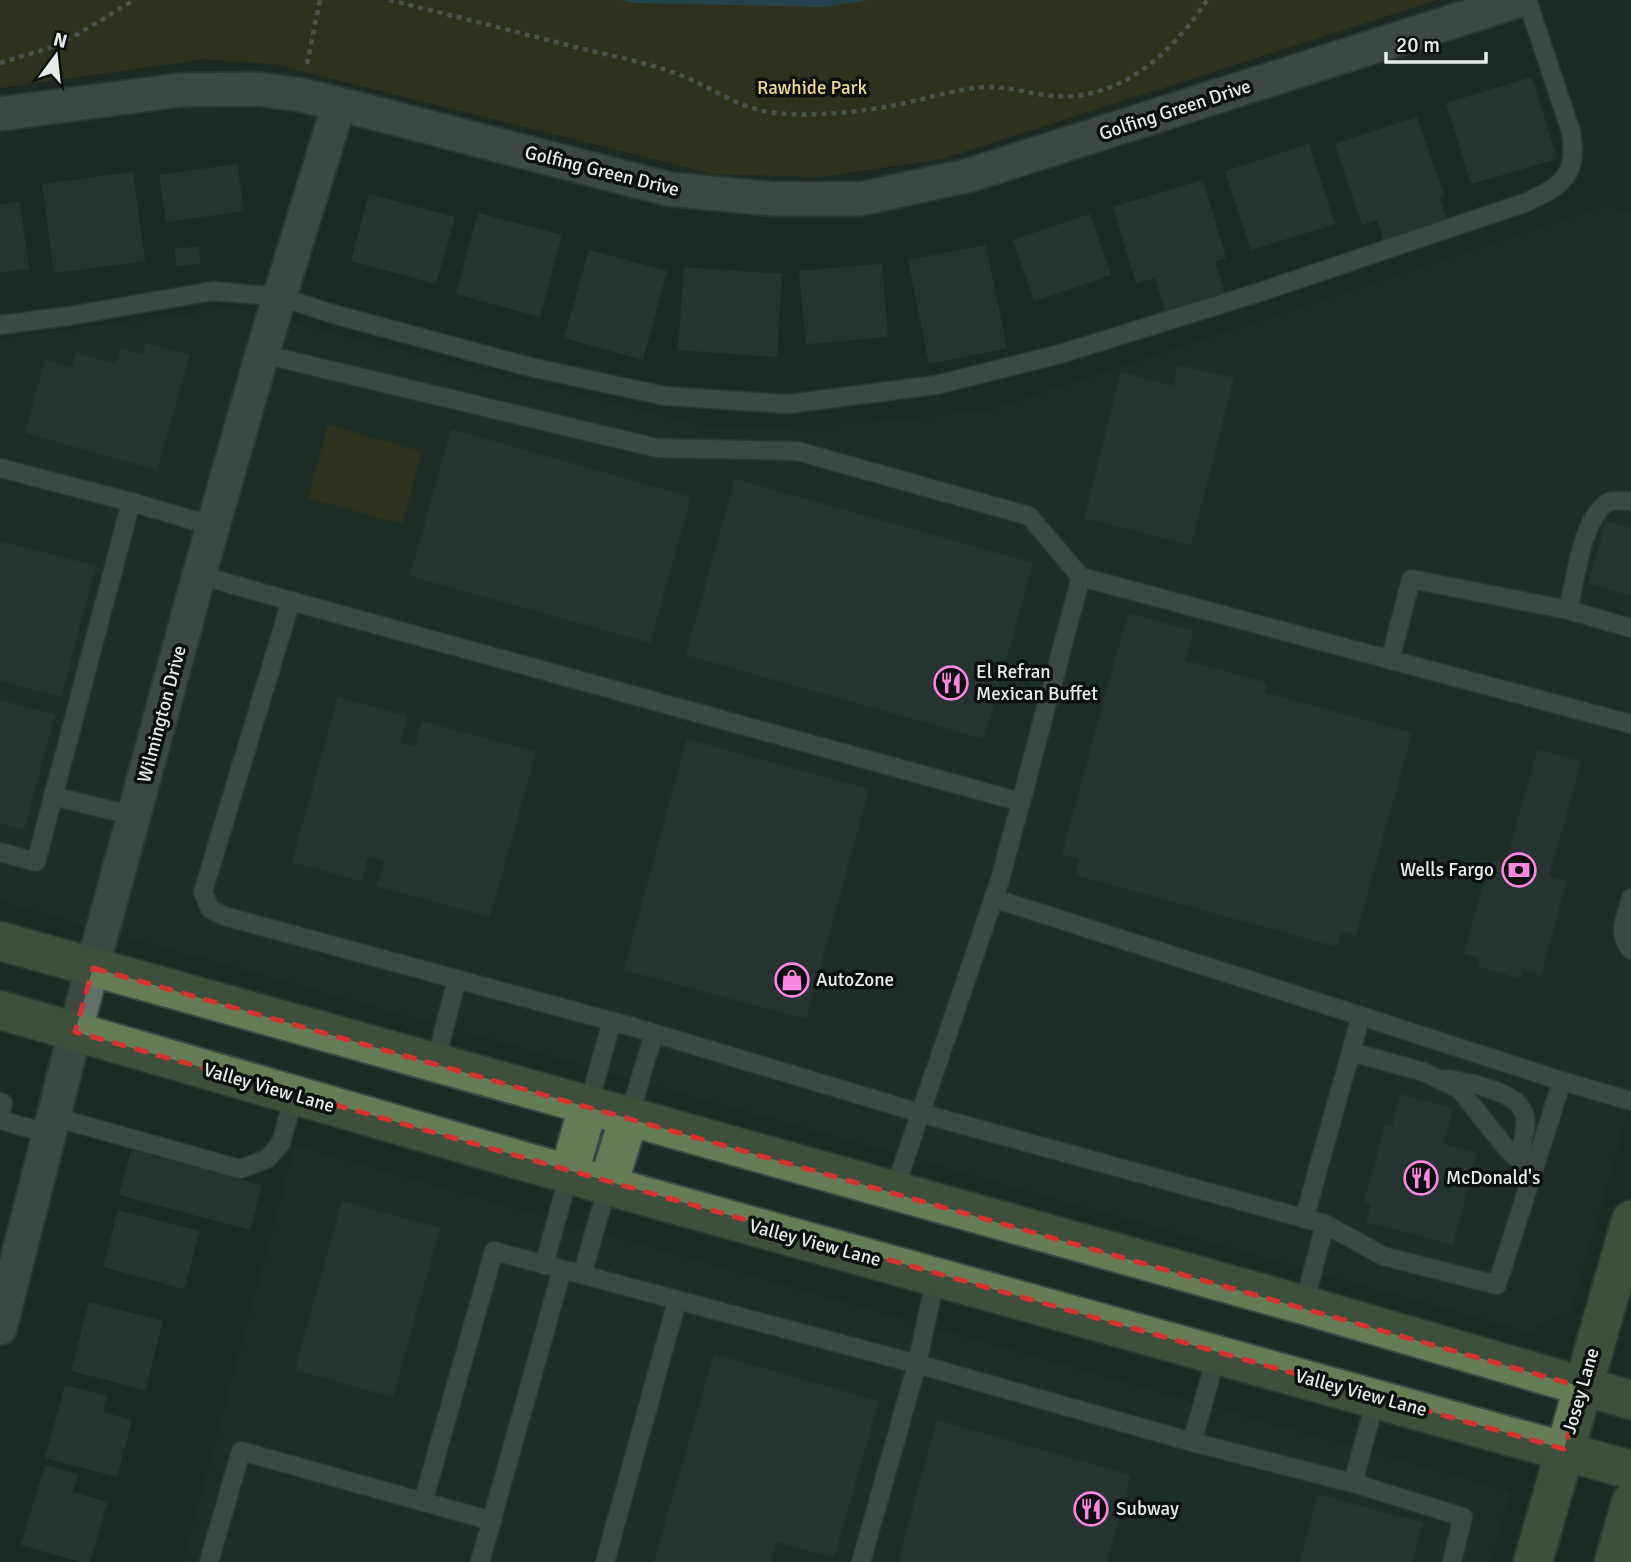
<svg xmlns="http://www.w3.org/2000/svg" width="1631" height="1562" font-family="Signika,sans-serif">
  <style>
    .built { fill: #20332a }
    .green { fill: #443b16 }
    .water { fill: #31627a }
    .building { fill: #314041 }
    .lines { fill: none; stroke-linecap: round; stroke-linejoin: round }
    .service-casing { stroke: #3d4743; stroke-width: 21 }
    .minor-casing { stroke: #3d4743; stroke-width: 37 }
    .secondary-casing { stroke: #3d4743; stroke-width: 42 }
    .path { stroke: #7c8681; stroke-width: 4.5; stroke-dasharray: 5 5; stroke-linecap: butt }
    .service { stroke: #616f67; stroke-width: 18 }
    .minor { stroke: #616f67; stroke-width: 33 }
    .secondary { stroke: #667c57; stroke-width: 38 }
    .marked { fill: none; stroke: #d73232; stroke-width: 5; stroke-dasharray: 14 9; stroke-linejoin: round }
    .labels { text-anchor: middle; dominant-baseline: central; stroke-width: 7; stroke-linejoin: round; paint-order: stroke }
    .park-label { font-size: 19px; fill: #eeda8f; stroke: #0c110f }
    .street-label { font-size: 19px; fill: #e5ede9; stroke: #0c110f }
    .poi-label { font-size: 19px; fill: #e5ede9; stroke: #0c110f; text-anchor: start }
  </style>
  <rect width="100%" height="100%" fill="#1e2a24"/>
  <!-- built -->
  <g class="built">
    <path d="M1606,206l25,7v890l-60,206 -42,23 -1529,-431v-562l233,-31 477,119 151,-3 131,-14z"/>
    <path d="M295,1146l1215,346 -19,70h-1308z"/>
  </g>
  <!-- green -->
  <g class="green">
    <path d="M0,0h1437l-496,159 -121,18 -106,-3 -440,-110 -69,-5 -205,29z"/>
    <path d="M328,425l94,27 -20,72 -94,-26z"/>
  </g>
  <!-- water -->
  <path class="water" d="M619,0h249l-44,7 -189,-4z"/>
  <!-- building -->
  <g class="building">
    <path d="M1532,77l25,82 -86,25 -25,-81z"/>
    <path d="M1417,117l27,78 -5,2 9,26 -63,21 -8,-24 -15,5 -27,-81z"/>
    <path d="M1309,144l26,80 -84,26 -26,-79z"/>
    <path d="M237,164l7,47 -78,11 -7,-47z"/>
    <path d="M133,172l12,89 -91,12 -12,-89z"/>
    <path d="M1203,180l23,78 -11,3 10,32 -60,18 -10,-33 -19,5 -23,-76z"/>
    <path d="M369,194l86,23 -19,67 -85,-23z"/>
    <path d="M20,202l9,67 -29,3v-67z"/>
    <path d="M478,213l84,22 -22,82 -84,-23z"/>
    <path d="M1090,214l21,61 -77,26 -21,-61z"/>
    <path d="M986,245l21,103 -78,16 -21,-104z"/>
    <path d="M199,247l1,17 -24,2 -1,-18z"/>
    <path d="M589,250l78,21 -24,89 -79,-22z"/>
    <path d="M882,264l6,73 -82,7 -7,-73z"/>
    <path d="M684,267l98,7 -5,83 -99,-7z"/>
    <path d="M146,343l44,12 -33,115 -132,-37 20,-73 27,7 4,-14 40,11 5,-16 21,7z"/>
    <path d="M1178,365l56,13 -43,167 -107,-27 37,-146 52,14z"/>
    <path d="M451,429l240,68 -41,146 -240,-67z"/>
    <path d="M735,479l298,84 -49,176 -298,-84z"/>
    <path d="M1606,521l25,7v68l-43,-13z"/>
    <path d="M0,541l96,25 -35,131 -61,-16z"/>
    <path d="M1128,613l66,18 -9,29 83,23 -3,9 147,41 -56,202 -15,-4 -4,16 -262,-72 4,-16 -17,-5z"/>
    <path d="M338,697l69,19 -7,27 15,4 7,-26 114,31 -46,165 -113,-31 7,-25 -16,-4 -7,24 -69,-19z"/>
    <path d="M0,700l55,15 -31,115 -24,-7z"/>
    <path d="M687,739l182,50 -63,230 -182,-49z"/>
    <path d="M1538,749l43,13 -32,114 18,5 -26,94 -18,-5 -2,9 -44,-13 2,-8 -15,-5 26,-93 15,4z"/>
    <path d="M1400,1094l53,14 -10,36 34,9 -24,92 -87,-23 5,-18 -7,-2 21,-77 7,1z"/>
    <path d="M131,1150l131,35 -12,45 -131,-35z"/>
    <path d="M342,1201l98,27 -47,169 -98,-27z"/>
    <path d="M118,1210l82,21 -16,58 -81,-22z"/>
    <path d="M89,1302l74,19 -18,69 -74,-19z"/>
    <path d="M714,1354l165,47 -45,157 -58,-16 -5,20h-117z"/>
    <path d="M65,1385l42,11 -4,16 29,8 -15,57 -72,-19z"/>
    <path d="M937,1420l194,55 -24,87h-209z"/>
    <path d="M45,1465l33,10 -5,17 35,10 -18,60h-10l-59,-17z"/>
    <path d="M1318,1494l105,29 -11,39h-112z"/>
  </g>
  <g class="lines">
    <defs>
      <g id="service">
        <path d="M0,325l69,-9 144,-25 68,6 52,17 197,53 135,29 123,8 148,-19 124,-31 200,-62 267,-90c37,-18 51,-27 44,-70l-44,-132"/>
        <path d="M262,354l395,94 140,3 232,65 52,61"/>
        <path d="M0,468l131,34 -95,360 -36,-10"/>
        <path d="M131,502l82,24"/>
        <path d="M199,575l92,26"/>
        <path d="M1568,610c7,-27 14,-95 41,-108 5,-2 16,-1 22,-1"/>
        <path d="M1390,660l21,-81 157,31 63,18"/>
        <path d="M53,796l81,20"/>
        <path d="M1021,802l-730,-201 -88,291 7,17 14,7 409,111 287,86 405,111 -21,81"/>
        <path d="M993,898l368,118"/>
        <path d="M1631,898c-5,20 -15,35 0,52"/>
        <path d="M1351,1052l73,20 35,17 48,60 26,24"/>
        <path d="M435,1063l22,-84"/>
        <path d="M1446,1079c20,3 74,12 79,37 2,13 -4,31 -5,45"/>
        <path d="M0,1102l3,1 -3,10"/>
        <path d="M588,1106l24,-85"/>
        <path d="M54,1117l186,52 27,-10 14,-16 13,-48"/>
        <path d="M629,1117l25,-84"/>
        <path d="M0,1120l50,14"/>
        <path d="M894,1191l106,-311 81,-303 550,147"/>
        <path d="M1304,1219l57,-203 201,65 69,20"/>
        <path d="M1325,1224l58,32 114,29 65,-204"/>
        <path d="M544,1265l25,-91"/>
        <path d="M582,1275l26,-90"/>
        <path d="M1192,1442l25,-88"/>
        <path d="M1353,1483l23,-85"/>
        <path d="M423,1502l71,-251 423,113 275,78 161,41 110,34 -11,45"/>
        <path d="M209,1562l32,-111 251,70"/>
        <path d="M480,1562l82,-292"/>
        <path d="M605,1562l72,-261"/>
        <path d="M861,1562l56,-198 19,-88"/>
      </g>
      <g id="minor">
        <path d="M0,114l180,-24 78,-1 43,6 38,9 329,85 106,10h86l110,-24 550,-175"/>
        <path d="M0,1328l75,-296 124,-457 63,-221 77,-250"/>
      </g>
      <g id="secondary">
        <path d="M0,941l1304,364 327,95"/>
        <path d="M0,1010l644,186 987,274"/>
        <path d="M569,1174l19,-68"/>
        <path d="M608,1185l21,-68"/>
        <path d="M1533,1562l98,-342"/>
        <path d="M1614,1562l17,-60"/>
      </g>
    </defs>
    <!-- service casing -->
    <use href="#service" class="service-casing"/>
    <!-- minor casing -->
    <use href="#minor" class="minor-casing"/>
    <!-- secondary casing -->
    <use href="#secondary" class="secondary-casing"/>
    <!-- path -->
    <g class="path">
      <path d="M389,0c62,15 124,31 186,47 32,8 66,14 97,25 37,12 62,36 103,41 39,4 83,-1 121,-8 30,-6 59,-16 89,-18 23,-1 45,7 68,9 68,5 119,-43 154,-96"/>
      <path d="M0,63l49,-15 31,-15 54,-33"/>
      <path d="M307,64l13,-64"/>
    </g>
    <!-- service -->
    <use href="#service" class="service"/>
    <!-- minor -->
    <use href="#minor" class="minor"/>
    <!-- secondary -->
    <use href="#secondary" class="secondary"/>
  </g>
  <!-- marked area -->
  <path d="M0 0H1631V1562H0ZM93,968l1489,419 -18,62 -1489,-417z" fill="#1e2a24" fill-opacity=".55" fill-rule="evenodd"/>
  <path class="marked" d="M93,968l1489,419 -18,62 -1489,-417z"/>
  <!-- icons -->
  <defs>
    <symbol id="restaurant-ring" viewBox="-11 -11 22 22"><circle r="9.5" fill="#0c110f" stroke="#fd86e2" stroke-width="1.5"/><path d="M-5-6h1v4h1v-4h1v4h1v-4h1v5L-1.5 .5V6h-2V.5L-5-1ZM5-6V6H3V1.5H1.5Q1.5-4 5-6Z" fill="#fd86e2"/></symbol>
    <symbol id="bank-ring" viewBox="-11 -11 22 22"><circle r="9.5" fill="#0c110f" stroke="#fd86e2" stroke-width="1.5"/><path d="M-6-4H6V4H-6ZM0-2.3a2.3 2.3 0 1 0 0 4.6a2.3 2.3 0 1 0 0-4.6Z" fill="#fd86e2"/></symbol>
    <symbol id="shop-ring" viewBox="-11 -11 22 22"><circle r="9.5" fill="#0c110f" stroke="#fd86e2" stroke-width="1.5"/><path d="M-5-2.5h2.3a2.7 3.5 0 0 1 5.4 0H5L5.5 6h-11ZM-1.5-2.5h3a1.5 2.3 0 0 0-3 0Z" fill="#fd86e2"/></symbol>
  </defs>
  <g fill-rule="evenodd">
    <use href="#restaurant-ring" x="932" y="664" width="38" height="38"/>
    <use href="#bank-ring" x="1500" y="851" width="38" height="38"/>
    <use href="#shop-ring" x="773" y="961" width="38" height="38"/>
    <use href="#restaurant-ring" x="1402" y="1159" width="38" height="38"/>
    <use href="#restaurant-ring" x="1072" y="1490" width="38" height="38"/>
  </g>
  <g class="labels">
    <!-- park labels -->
    <g class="park-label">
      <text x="812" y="88">Rawhide Park</text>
    </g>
    <!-- street labels -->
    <g class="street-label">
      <text transform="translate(1175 110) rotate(-18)">Golfing Green Drive</text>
      <text transform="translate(602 171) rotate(14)">Golfing Green Drive</text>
      <text transform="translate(162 714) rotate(-75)">Wilmington Drive</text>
      <text transform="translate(269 1088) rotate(16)">Valley View Lane</text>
      <text transform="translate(815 1243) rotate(15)">Valley View Lane</text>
      <text transform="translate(1581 1391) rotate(-74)">Josey Lane</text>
      <text transform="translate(1361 1393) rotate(15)">Valley View Lane</text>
    </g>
    <!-- poi labels -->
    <g class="poi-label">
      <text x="976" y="672">El Refran<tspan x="976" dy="22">Mexican Buffet</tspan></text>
      <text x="1494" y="870" text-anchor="end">Wells Fargo</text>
      <text x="816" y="980">AutoZone</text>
      <text x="1446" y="1178">McDonald's</text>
      <text x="1116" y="1509">Subway</text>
    </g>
  </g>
  <!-- north arrow -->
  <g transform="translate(56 56) rotate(15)" stroke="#0c110f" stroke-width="5" paint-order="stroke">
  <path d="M0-5L12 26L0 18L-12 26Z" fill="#e5ede9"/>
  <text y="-10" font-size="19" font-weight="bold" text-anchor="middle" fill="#e5ede9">N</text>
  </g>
  <!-- scale -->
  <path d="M1386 52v10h100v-10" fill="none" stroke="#e5ede9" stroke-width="3.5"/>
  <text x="1396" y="52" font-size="21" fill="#e5ede9" stroke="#0c110f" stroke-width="5" paint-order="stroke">20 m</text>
</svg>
